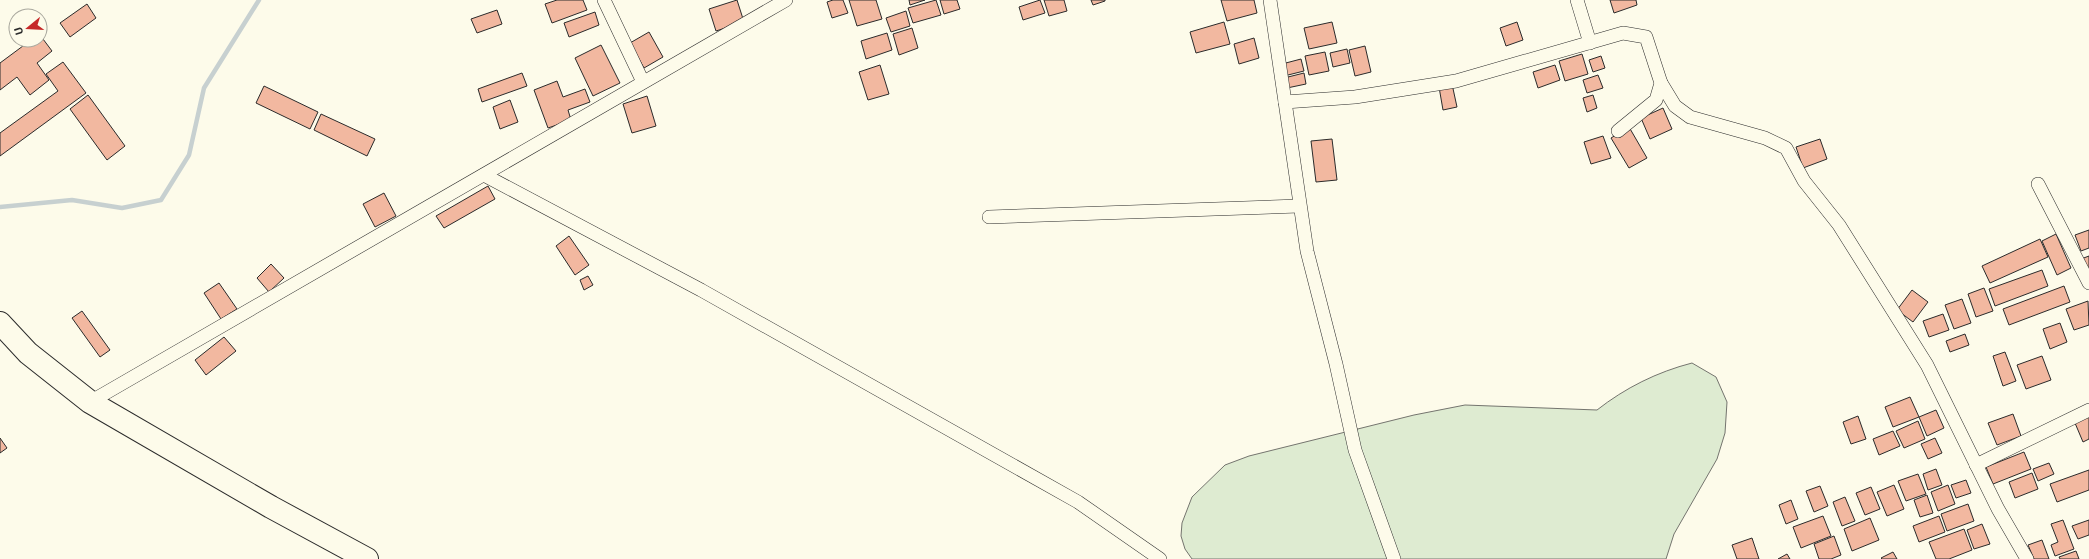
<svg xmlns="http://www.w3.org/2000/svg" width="2089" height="559" font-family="Roboto,sans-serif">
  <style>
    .green { fill: #deebd1; stroke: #74746e }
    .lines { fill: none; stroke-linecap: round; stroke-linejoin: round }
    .stream { stroke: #c7d0d0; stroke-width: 4.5 }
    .building { fill: #f2b8a0; stroke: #2b2b2b }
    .minor-casing { stroke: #2b2b2b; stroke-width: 14 }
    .trunk-casing { stroke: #2b2b2b; stroke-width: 24 }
    .minor { stroke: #fdfbea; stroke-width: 13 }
    .trunk { stroke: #fdfbea; stroke-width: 22 }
  </style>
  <rect width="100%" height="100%" fill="#fdfbea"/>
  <!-- green -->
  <path class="green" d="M1692,363l24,14 11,25 -2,31 -8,26 -43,75 -8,25h-474l-7,-10 -4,-13 1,-13 10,-26 33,-32 24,-9 165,-41 51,-10 132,5c28,-22 60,-38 95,-47z"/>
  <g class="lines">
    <!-- stream -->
    <path class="stream" d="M0,207l72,-7 50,8 39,-8 28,-45 15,-67 55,-88"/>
  </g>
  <!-- building -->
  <g class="building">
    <path d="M557,0h26l4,10 -35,13 -7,-19z"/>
    <path d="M737,0l7,22 -28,9 -7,-22z"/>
    <path d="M833,0h10l5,13 -16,5 -5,-16z"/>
    <path d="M849,0h27l6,19 -25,7z"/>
    <path d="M909,0h16l-15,5z"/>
    <path d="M936,0l5,15 -28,8 -5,-15z"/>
    <path d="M940,0h17l3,9 -16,5z"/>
    <path d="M1040,0l5,13 -22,7 -4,-13z"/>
    <path d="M1044,0h20l3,11 -18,5z"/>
    <path d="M1091,0h14v1l-12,4z"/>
    <path d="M1221,0h33l3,13 -30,8z"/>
    <path d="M1610,0h26l1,5 -23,8z"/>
    <path d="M87,4l9,14 -26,19 -10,-14z"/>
    <path d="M497,10l5,14 -25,9 -6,-14z"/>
    <path d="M906,11l4,15 -19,6 -5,-14z"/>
    <path d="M595,12l4,13 -30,12 -5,-14z"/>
    <path d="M1224,22l6,22 -34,9 -6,-21z"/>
    <path d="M1332,22l5,21 -28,6 -5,-21z"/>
    <path d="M1517,22l6,18 -17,6 -6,-18z"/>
    <path d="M912,28l6,20 -19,7 -6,-21z"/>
    <path d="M649,32l14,25 -19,11 -14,-25z"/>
    <path d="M887,33l5,17 -26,9 -5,-18z"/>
    <path d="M40,35l12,16 -15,12 12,17 -19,15 -13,-18 -17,13v-27l31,-23h9z"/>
    <path d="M1254,38l5,20 -20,6 -5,-20z"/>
    <path d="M601,45l19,38 -27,13 -18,-38z"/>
    <path d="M1365,46l6,26 -16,4 -6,-26z"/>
    <path d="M1347,49l3,14 -17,4 -3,-14z"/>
    <path d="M1325,52l4,19 -20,4 -4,-19z"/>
    <path d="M1582,54l6,20 -23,7 -6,-20z"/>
    <path d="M1601,56l4,12 -12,4 -4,-12z"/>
    <path d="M1301,59l3,12 -20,5 -2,-12z"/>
    <path d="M63,62l23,31 -86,63v-23l58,-42 -12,-17z"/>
    <path d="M880,65l9,29 -21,6 -9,-28z"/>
    <path d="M1555,65l5,15 -22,8 -5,-16z"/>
    <path d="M522,73l5,13 -45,16 -4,-13z"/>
    <path d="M1304,73l2,11 -19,4 -3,-10z"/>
    <path d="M1598,75l5,13 -16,5 -4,-13z"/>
    <path d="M557,81l6,16 22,-8 5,13 -22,8 3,10 -23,8 -14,-38z"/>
    <path d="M1452,84l5,23 -14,3 -4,-23z"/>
    <path d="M264,86l54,26 -8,17 -54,-26z"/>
    <path d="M88,95l37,51 -18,14 -37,-51z"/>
    <path d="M1593,95l4,13 -10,4 -4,-14z"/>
    <path d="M647,96l9,30 -24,7 -9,-29z"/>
    <path d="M510,100l8,22 -18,7 -7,-22z"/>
    <path d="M1663,108l9,21 -22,10 -9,-21z"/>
    <path d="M321,114l54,25 -8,17 -53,-26z"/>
    <path d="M1629,127l18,31 -18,10 -18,-30z"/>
    <path d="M1603,136l8,22 -20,6 -7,-22z"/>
    <path d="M1332,139l5,41 -21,2 -5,-41z"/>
    <path d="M1820,139l7,20 -24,9 -7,-21z"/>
    <path d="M488,186l7,13 -51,29 -8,-12z"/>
    <path d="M384,193l12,23 -21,11 -12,-23z"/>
    <path d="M2089,230v18l-8,3 -6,-16z"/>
    <path d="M2056,234l15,34 -14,7 -15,-34z"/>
    <path d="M569,236l20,29 -14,10 -19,-29z"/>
    <path d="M2040,239l8,18 -58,26 -8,-17z"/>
    <path d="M2089,256v17l-8,-14z"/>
    <path d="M271,264l13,14 -15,14 -12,-14z"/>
    <path d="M2042,270l6,16 -53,20 -6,-17z"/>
    <path d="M588,276l5,9 -9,5 -4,-10z"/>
    <path d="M219,283l18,26 -16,10 -17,-26z"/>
    <path d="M2064,286l6,16 -61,23 -6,-16z"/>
    <path d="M1984,288l9,23 -17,6 -8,-23z"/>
    <path d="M1912,290l16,12 -15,20 -16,-12z"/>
    <path d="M1962,299l9,24 -17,6 -9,-24z"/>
    <path d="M2088,301l1,24 -15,5 -8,-21z"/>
    <path d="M82,311l28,39 -10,7 -28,-39z"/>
    <path d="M1943,314l6,16 -20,7 -6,-16z"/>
    <path d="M2060,323l7,19 -17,7 -7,-20z"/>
    <path d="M1965,334l4,11 -19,7 -4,-11z"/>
    <path d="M224,337l12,14 -30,24 -11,-15z"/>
    <path d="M2005,352l11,29 -13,5 -10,-30z"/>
    <path d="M2042,356l9,24 -25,9 -9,-24z"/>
    <path d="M1910,397l9,20 -26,10 -8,-20z"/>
    <path d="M1936,410l8,18 -17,8 -8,-19z"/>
    <path d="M2013,414l8,22 -24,9 -9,-22z"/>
    <path d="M1858,416l8,23 -15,5 -8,-22z"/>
    <path d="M2089,417v22l-6,3 -8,-19z"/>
    <path d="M1918,421l7,18 -21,9 -8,-17z"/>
    <path d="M1893,431l7,15 -21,9 -6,-16z"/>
    <path d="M0,438l7,10 -7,5z"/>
    <path d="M1935,438l7,15 -14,6 -7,-15z"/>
    <path d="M2024,452l7,17 -38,15 -7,-17z"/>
    <path d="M2049,463l5,11 -16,7 -5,-12z"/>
    <path d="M1936,469l6,16 -14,5 -5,-16z"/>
    <path d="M2089,470v20l-32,12 -7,-18z"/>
    <path d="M2032,473l6,16 -23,9 -6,-16z"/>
    <path d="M1918,474l8,20 -20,7 -8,-20z"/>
    <path d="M1966,480l5,13 -15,5 -5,-13z"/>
    <path d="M1894,485l10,24 -17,7 -10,-24z"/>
    <path d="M1948,485l7,19 -17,7 -7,-19z"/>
    <path d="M1820,486l8,20 -14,6 -8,-21z"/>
    <path d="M1871,487l9,22 -15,6 -9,-22z"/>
    <path d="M1927,495l6,18 -13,4 -6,-17z"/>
    <path d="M1845,497l10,24 -13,5 -9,-24z"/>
    <path d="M1791,500l7,19 -12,5 -7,-19z"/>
    <path d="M1968,504l6,17 -27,10 -6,-17z"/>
    <path d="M1823,516l8,20 -30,12 -8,-21z"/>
    <path d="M1939,516l6,16 -26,10 -6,-16z"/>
    <path d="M1870,518l9,22 -27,11 -8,-22z"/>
    <path d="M2063,520l11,29 -19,7 -4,-11 7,-3 -7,-18z"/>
    <path d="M2089,520v15l-11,4 -6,-13z"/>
    <path d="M1982,524l8,20 -16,5 -7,-19z"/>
    <path d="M1964,529l8,21 -23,9h-13l-7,-17z"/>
    <path d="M1834,536l7,19 -10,4h-12l-5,-15z"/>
    <path d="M1752,538l7,21h-22l-5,-14z"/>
    <path d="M2042,540l7,19h-15l-6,-14z"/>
    <path d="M2076,551l3,8h-19l-1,-2z"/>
    <path d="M1893,552l4,7h-15l-1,-1z"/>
    <path d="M1787,554l3,5h-12z"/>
  </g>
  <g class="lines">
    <defs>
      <g id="minor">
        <path d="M604,0l39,82"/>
        <path d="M1270,0l37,251 29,113 19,86 39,109"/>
        <path d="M1577,0l13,43"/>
        <path d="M1661,83l14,23 15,11 75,21 21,10 18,33 35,44 88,140 71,144 29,50"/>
        <path d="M1285,102l70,-5 101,-16 167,-48 23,4 15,46 -5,17 -38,31"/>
        <path d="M484,175l217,115 377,212 82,57"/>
        <path d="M2038,184l51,99"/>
        <path d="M989,217l310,-11"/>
        <path d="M90,402l696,-402"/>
        <path d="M1976,465l113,-55"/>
      </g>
      <path id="trunk" d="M0,323l28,30 62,49 181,105 96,52"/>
    </defs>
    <!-- minor casing -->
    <use href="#minor" class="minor-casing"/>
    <!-- trunk casing -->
    <use href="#trunk" class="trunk-casing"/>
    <!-- minor -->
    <use href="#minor" class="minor"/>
    <!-- trunk -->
    <use href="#trunk" class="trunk"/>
  </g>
  <!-- north arrow -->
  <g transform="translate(28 28) rotate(252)"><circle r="19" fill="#fdfbea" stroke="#a9a89e"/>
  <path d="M0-3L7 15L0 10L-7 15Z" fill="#c62828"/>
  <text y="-6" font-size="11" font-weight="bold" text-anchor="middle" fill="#2b2b2b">U</text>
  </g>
</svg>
